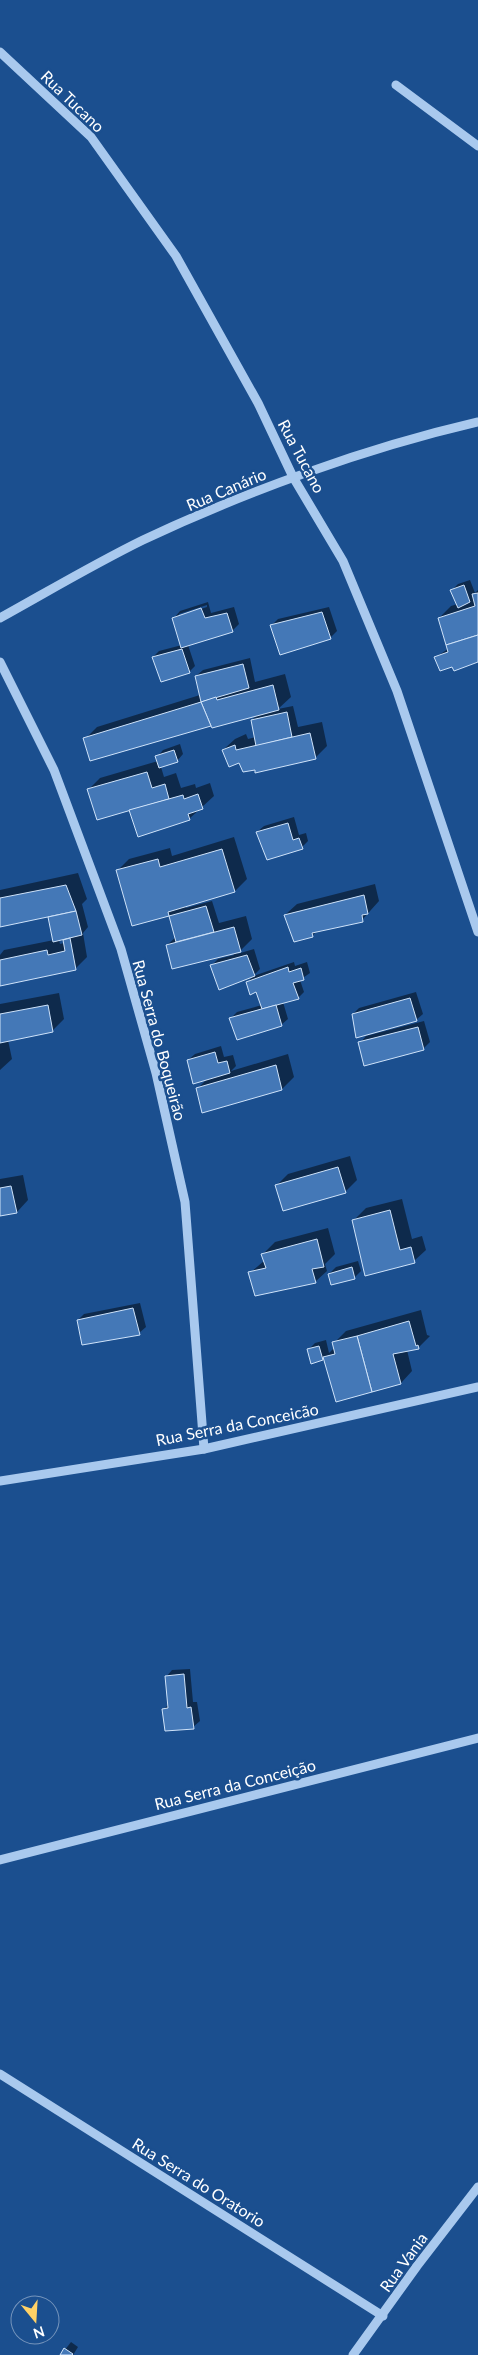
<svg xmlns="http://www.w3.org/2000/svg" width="478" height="2355" font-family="Lato,sans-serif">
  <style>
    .shadow { fill: #0007; fill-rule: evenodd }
    .building { fill: #4478b7; stroke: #cfe3fa }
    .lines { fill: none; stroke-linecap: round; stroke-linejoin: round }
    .minor { stroke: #a9c9ee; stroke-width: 9 }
    .labels { text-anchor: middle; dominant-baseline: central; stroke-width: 5; stroke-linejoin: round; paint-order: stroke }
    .street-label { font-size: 16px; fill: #fff; stroke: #1b4f8f }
  </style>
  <rect width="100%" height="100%" fill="#1b4f8f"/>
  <!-- shadow -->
  <g class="shadow">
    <path d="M470,580l5,13 3,-3v71l-25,4 -17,-8 12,-8 -9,-31 12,-12 7,-2 -6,-14 6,-6z"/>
    <path d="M208,602l3,11 23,-6 5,17 -7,7 -44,14 7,21 -6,6 -36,-15 6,-6 23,-6 -8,-27 6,-7zM207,605v2l-28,9v-2z"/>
    <path d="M329,607l8,24 -7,7 -58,-13 6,-6z"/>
    <path d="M250,658l5,24 30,-8 6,23 -13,12 15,-3 5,21 24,-5 5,24 -12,12 -59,10 -33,-18 12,-11 11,-5 2,5 8,-2 -4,-17 6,-6 -47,11 -126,14 12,-12 103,-32 -4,-19 7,-6z"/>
    <path d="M180,744l3,10 -6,7 -16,6 3,10 12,-4 5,15 14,-4 1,4 14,-5 4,13 -25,23 -59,-10 -42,-19 12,-12 58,-17 -1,-4 6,-7z"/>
    <path d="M294,817l5,18 7,-2 2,8 -6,6 -45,-15 7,-6z"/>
    <path d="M234,837l13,42 -12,12 -50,14 1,3 26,-7 7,22 27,-7 6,23 -15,15 17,-5 6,20 -6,6 -43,-9 7,-7 16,-4 -1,-2 -66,-8 9,-8 -7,-22 -36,9 -16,-53 12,-12 41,-11 2,8z"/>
    <path d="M78,873l9,26 -5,5 6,23 -5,6 4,24 -12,12 -75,15v-29l4,-5 50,-10 -5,-24 -49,10v-36zM67,938l-3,5 -4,1 -1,-4z"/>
    <path d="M375,884l4,17 -17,19 -45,11 -5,5 -27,-21 12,-11z"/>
    <path d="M294,962l1,4 12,-4 3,11 -10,7 4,12 -6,6 -15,4 5,17 -7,6 -50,-7 6,-6 25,-7 -5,-14 -10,-8 6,-7z"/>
    <path d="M416,992l7,22 -7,6 -63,-6 6,-6z"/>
    <path d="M59,993l5,26 -12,12 -44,9 4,19 -12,11v-66z"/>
    <path d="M424,1021l6,21 -7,7 -63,-6 6,-7z"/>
    <path d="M221,1046l3,11 9,-2 3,11 -5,5 57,-17 6,23 -12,12h-85l11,-11 -20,-18 7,-6z"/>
    <path d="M350,1156l7,24 -12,12 -69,-6 12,-12z"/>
    <path d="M23,1175l5,25 -11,12 -17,3v-36z"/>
    <path d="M402,1199l10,40 10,-3 4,14 -12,11 -60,-41 12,-12z"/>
    <path d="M328,1228l7,26 -10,10 2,7 -12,11 -35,9 -1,-3 -29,-15 15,-13 -2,-6 12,-12z"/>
    <path d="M358,1261l3,10 -7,7 -25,-4 7,-7z"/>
    <path d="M140,1303l6,24 -7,6 -61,-13 6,-6z"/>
    <path d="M421,1310l6,25 3,1 -12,12 -11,2 5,21 -11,12 -64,18 -12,-45 -3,2 -14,-8 7,-7 11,-3 3,13 6,-6 -1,-4 12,-12z"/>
    <path d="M190,1669l3,33h4l3,19 -7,6 -29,-18 5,-5 -3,-27 6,-7z"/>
    <path d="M71,2342l7,5 -5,8h-12z"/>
  </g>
  <!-- building -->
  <g class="building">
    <path d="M464,585l6,17 -12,6 -8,-18z"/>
    <path d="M478,593v42l-32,10 -8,-27 37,-12 -3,-12z"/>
    <path d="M201,608l4,10 22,-5 6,19 -52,16 -9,-30z"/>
    <path d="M322,612l9,27 -51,16 -10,-30z"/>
    <path d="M478,635v27l-24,9 -2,-4 -12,4 -6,-14 14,-5 -2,-7z"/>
    <path d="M182,649l8,24 -29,9 -9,-25z"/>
    <path d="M243,664l6,24 -48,14 -6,-26z"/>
    <path d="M273,685l6,25 -67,18 -1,-2 -10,-24 15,-5 1,3z"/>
    <path d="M201,702l10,24 -121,35 -7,-23z"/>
    <path d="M287,712l5,25 -36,9 -5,-26z"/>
    <path d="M310,733l6,26 -61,14v-3l-12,2 -4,-9 -10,4 -7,-17 13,-5 1,5z"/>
    <path d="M174,750l4,12 -19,6 -4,-12z"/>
    <path d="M147,772l5,16 13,-4 4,15 -72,21 -10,-31z"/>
    <path d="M198,794l5,15 -15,5 2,6 -52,17 -9,-27 54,-15 1,4z"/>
    <path d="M288,823l5,17 6,-2 4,11 -36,11 -11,-28z"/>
    <path d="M222,849l13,43 -67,20 1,4 -37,10 -16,-56 42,-11 2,8z"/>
    <path d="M66,885l10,26 -76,16v-29z"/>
    <path d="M364,895l4,19 -6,1 1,7 -51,11 1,4 -19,5 -10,-27z"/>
    <path d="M206,906l8,26 -38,10 -7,-26z"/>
    <path d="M76,911l6,24 -29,7 -5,-25z"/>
    <path d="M234,927l7,25 -69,17 -6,-24z"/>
    <path d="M70,938l6,32 -76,16v-26l47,-10 1,5 17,-4 -2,-11z"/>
    <path d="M247,955l8,21 -36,14 -9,-25z"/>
    <path d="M288,967l1,5 12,-4 3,12 -11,3 6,16 -37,10 -6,-17 -6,3 -4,-13z"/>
    <path d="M410,998l7,23 -61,17 -4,-24z"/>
    <path d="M48,1005l5,27 -53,11v-29z"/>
    <path d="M276,1005l6,21 -45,14 -8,-22z"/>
    <path d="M418,1027l6,23 -60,16 -6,-24z"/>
    <path d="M215,1052l3,11 9,-2 3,12 -37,11 -6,-24z"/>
    <path d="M276,1065l6,25 -80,23 -6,-25z"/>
    <path d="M338,1167l8,26 -63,18 -8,-26z"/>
    <path d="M11,1186l6,27 -17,3v-28z"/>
    <path d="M390,1210l10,40 11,-3 4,16 -50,13 -13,-56z"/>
    <path d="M317,1239l7,28 -12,2 4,14 -61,13 -7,-24 18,-4 -5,-14z"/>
    <path d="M352,1267l3,12 -24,6 -3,-11z"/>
    <path d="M133,1308l7,27 -58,10 -5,-25z"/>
    <path d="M409,1321l7,25 2,-1 1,4 -26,5 8,30 -29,8 -15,-56z"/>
    <path d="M357,1336l15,56 -36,10 -13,-45 12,-3 -3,-12z"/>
    <path d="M319,1346l4,14 -12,4 -4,-15z"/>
    <path d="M184,1674l3,34 4,-1 3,22 -29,2 -3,-22 6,-1 -3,-32z"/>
    <path d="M64,2348l9,6 -1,1h-12z"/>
  </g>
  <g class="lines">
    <!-- minor -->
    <g class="minor">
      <path d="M0,52l91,85 85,119 82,147 35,74 50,84 54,130 81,241"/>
      <path d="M396,85l82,61"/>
      <path d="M0,618c47,-26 94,-54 143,-78 104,-49 223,-92 335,-118"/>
      <path d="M0,662l54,108 67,179 35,124 29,129 19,247"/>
      <path d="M0,1481l204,-32 274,-62"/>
      <path d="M0,1860l478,-122"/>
      <path d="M0,2074l383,242"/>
      <path d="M353,2355l64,-89 61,-79"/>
    </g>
  </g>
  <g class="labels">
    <!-- street labels -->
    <g class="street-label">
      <text transform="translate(73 101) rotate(44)">Rua Tucano</text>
      <text transform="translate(302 456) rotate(62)">Rua Tucano</text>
      <text transform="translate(226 489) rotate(-23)">Rua Canário</text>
      <text transform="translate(160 1040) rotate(75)">Rua Serra do Boqueirão</text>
      <text transform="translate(237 1424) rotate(-11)">Rua Serra da Conceicão</text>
      <text transform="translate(235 1784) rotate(-14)">Rua Serra da Conceição</text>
      <text transform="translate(199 2182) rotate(32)">Rua Serra do Oratorio</text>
      <text transform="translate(403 2262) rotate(-54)">Rua Vania</text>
    </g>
  </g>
  <!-- north arrow -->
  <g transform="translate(35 2320) rotate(162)"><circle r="24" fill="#1b4f8f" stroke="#7695bc"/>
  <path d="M0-4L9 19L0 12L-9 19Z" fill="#ffd166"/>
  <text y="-8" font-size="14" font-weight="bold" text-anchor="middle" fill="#ffffff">N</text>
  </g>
</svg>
